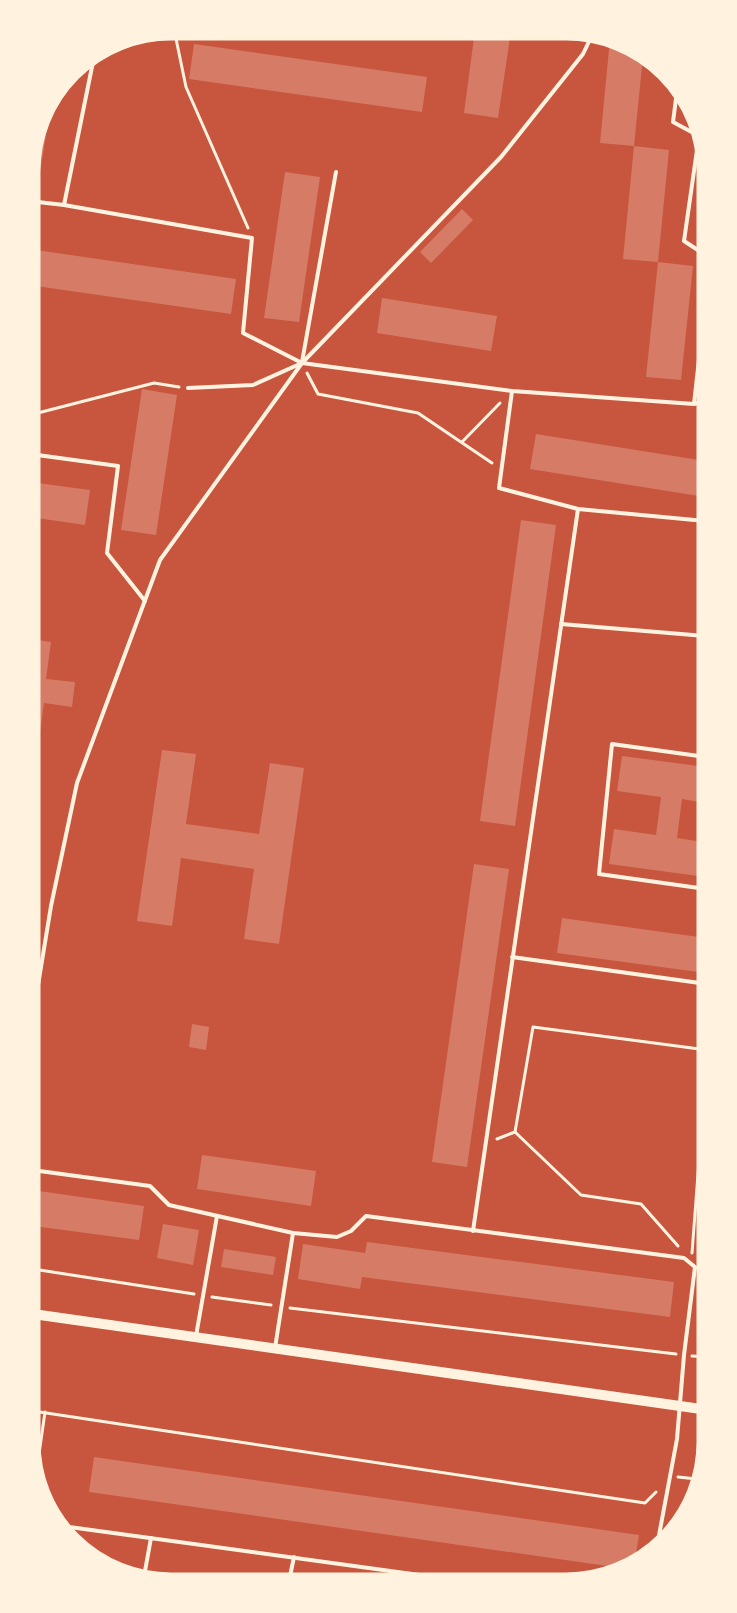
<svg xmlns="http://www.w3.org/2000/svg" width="737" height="1613" font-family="'Libre Baskerville',serif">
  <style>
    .building { fill: #d67c66 }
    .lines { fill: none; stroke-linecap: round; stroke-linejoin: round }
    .path { stroke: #fff3e0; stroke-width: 3 }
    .service { stroke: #fff3e0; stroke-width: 4 }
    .secondary { stroke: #fff3e0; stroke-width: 10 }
    .rim { fill: none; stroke: #fff3e0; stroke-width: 3 }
  </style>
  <rect width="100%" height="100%" fill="#c8553d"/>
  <!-- building -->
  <g class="building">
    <path d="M475,30l36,1 -13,87 -34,-5z"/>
    <path d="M610,39l33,17 -9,90 -34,-3z"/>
    <path d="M194,44l233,33 -5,35 -233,-33z"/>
    <path d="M52,97l-16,101 -7,-1v-36l14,-53z"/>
    <path d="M634,146l35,4 -11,112 -35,-3z"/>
    <path d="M285,172l35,5 -21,145 -35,-4z"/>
    <path d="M462,209l11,11 -42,43 -11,-11z"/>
    <path d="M29,249l207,30 -5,35 -202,-29z"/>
    <path d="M658,262l35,4 -12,114 -35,-3z"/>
    <path d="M382,298l115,18 -6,35 -114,-18z"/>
    <path d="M142,389l35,6 -21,140 -35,-5z"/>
    <path d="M536,434l169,27v36l-175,-28z"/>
    <path d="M30,482l60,8 -5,35 -55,-8z"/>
    <path d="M521,520l35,5 -41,301 -35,-5z"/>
    <path d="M31,639l20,3 -5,37 29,3 -3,25 -28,-4 -5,37 -8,-1z"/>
    <path d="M162,750l34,4 -10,70 73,10 11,-71 34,5 -25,176 -35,-5 10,-70 -73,-11 -9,68 -35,-5z"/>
    <path d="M622,756l84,11v36l-24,-4 -5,39 26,4 -5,34 -89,-12 5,-35 42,6 5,-38 -44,-6z"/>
    <path d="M474,864l35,5 -42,298 -35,-5z"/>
    <path d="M31,884l8,1 -6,42h-1z"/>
    <path d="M562,918l144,20v35l-149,-20z"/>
    <path d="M192,1024l17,3 -3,23 -17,-3z"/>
    <path d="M202,1155l114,16 -5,35 -114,-17z"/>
    <path d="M32,1190l112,16 -5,34 -106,-14z"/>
    <path d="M163,1224l36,6 -6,35 -36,-7z"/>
    <path d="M367,1242l307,40 -4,35 -308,-40 -2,12 -62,-10 5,-35 62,9z"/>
    <path d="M224,1249l52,8 -3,18 -52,-8z"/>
    <path d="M94,1457l545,78 -4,25 -14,8 -532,-76z"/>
  </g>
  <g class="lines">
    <!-- path -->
    <g class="path">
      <path d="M174,29l12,58 62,141"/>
      <path d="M307,373l11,21 100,19 74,50"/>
      <path d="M30,415l124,-32 25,4"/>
      <path d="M462,442l38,-39"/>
      <path d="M515,1132l66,63 60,9 37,42"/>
      <path d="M497,1139l18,-7 18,-105 174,23"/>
      <path d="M692,1253l15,-197"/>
      <path d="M33,1269l161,25"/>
      <path d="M212,1297l59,8"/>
      <path d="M290,1308l386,46"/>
      <path d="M692,1356l16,1"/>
      <path d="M33,1411l612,92 11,-11"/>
      <path d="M678,1477l19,2"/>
      <path d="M35,1482l10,-70"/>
    </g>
    <!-- service -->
    <g class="service">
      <path d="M677,91l-4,31 26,14 -15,105 20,13"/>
      <path d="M29,201l35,4 31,-153"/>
      <path d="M64,205l188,33 -9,95 59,30 210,28 182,13 10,-3"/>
      <path d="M302,362l34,-190"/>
      <path d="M188,388l65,-3 49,-22"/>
      <path d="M512,391l-13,97 79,21 127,12"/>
      <path d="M694,404l10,-89"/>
      <path d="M30,454l88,12 -11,87 38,48"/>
      <path d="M561,624l144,12"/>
      <path d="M706,757l-94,-13 -13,130 107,15"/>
      <path d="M512,957l195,27"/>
      <path d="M32,1022l19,-116 26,-123 83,-223 142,-197 199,-206 82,-103 11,-23"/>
      <path d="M32,1170l118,16 19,19 124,28 44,4 14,-6 15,-15 318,42 11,9 -11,88 -7,84 -20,107"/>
      <path d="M473,1231l105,-722"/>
      <path d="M196,1336l21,-120"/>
      <path d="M275,1348l18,-115"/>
      <path d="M62,1526l394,54"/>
      <path d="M289,1581l5,-24"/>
      <path d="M143,1582l8,-44"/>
    </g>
    <!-- secondary -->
    <path class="secondary" d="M33,1314l675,96"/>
  </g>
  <!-- crop -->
  <path d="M0 0H737V1613H0ZM171 39H566A132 132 0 0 1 698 171V1442A132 132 0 0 1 566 1574H171A132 132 0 0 1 39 1442V171A132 132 0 0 1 171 39Z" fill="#fff3e0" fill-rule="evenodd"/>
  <path class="rim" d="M171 39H566A132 132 0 0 1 698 171V1442A132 132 0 0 1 566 1574H171A132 132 0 0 1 39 1442V171A132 132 0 0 1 171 39Z"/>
</svg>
